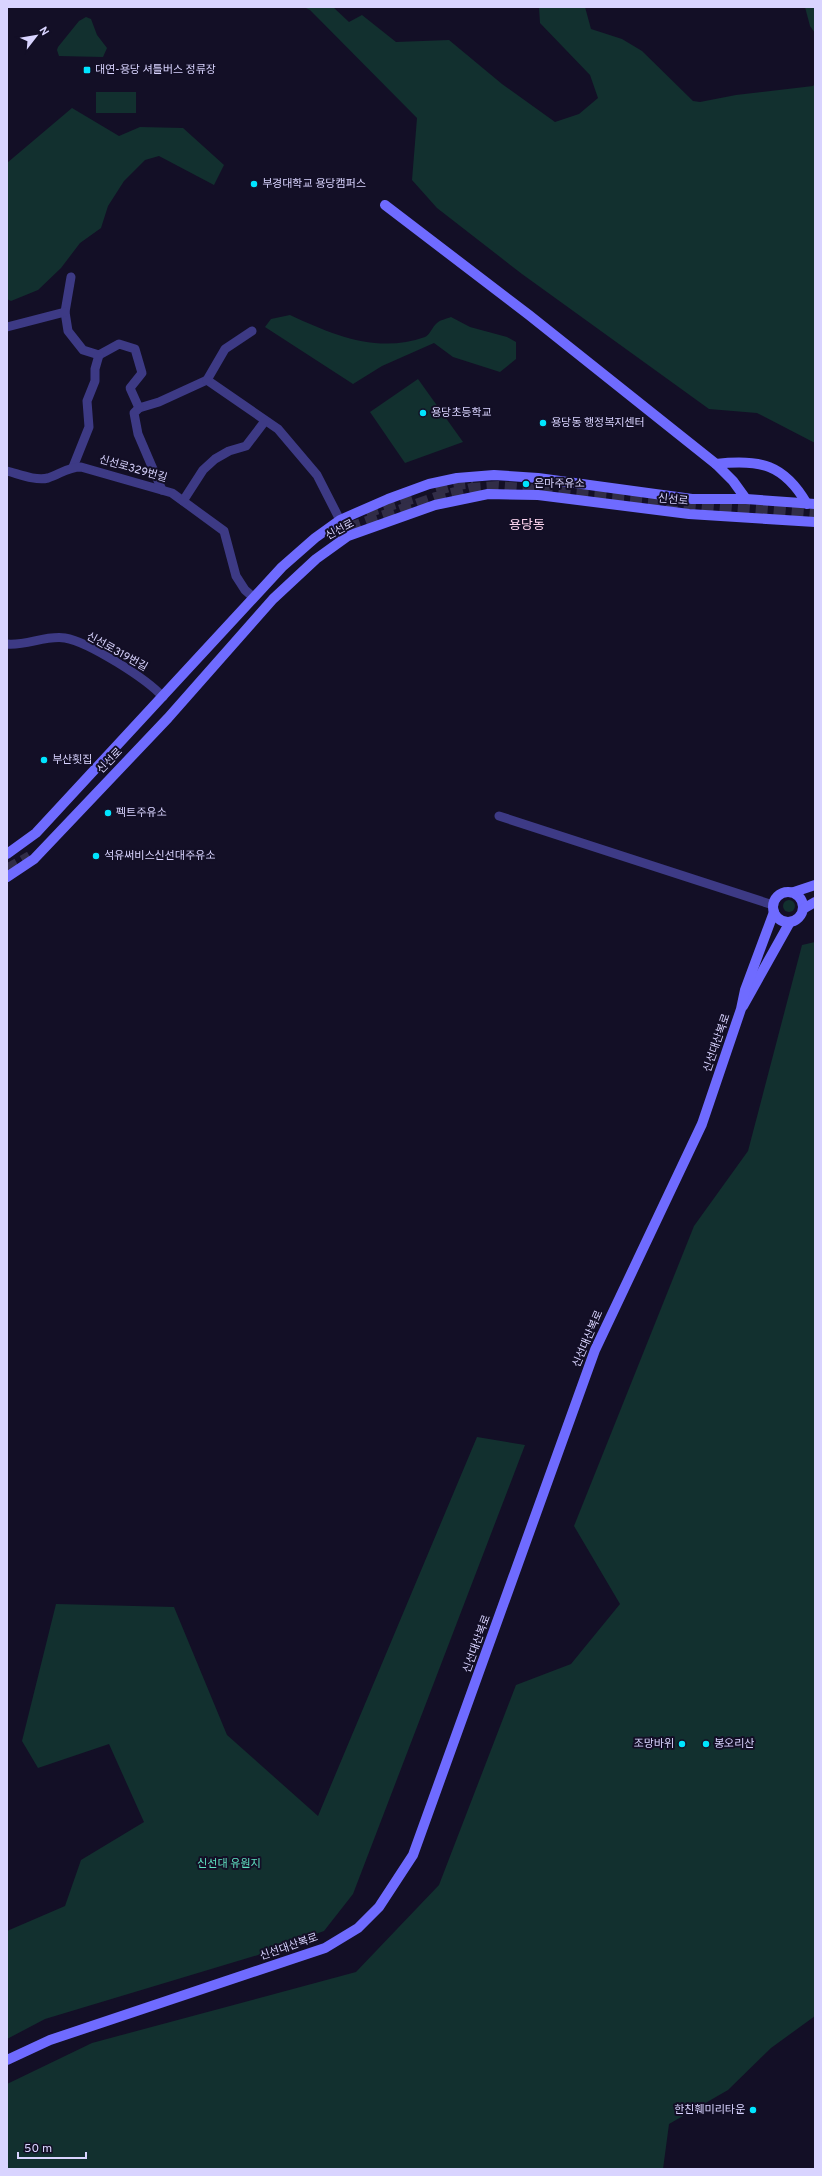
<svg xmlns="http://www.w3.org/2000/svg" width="822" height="2176" font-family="Overpass,'Noto Sans KR',sans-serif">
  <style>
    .green { fill: #12302f }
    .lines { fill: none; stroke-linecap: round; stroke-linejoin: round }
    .highway-tunnel { stroke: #312d47; stroke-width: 12; stroke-dasharray: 12 6; stroke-linecap: butt }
    .street { stroke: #3d3a85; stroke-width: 9 }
    .secondary { stroke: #6f6bff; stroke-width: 10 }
    .poi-dot { fill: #00e5ff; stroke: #130f26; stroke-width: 1.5 }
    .labels { text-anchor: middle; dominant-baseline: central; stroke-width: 4; stroke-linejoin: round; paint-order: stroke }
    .poi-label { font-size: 11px; fill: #d9d4ff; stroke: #130f26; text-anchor: start }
    .street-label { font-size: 11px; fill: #d9d4ff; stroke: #130f26 }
    .park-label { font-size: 11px; fill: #5fe0c0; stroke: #130f26 }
    .quarter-label { font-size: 13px; fill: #ffd6f0; stroke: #130f26 }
  </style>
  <rect width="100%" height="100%" fill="#130f26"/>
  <!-- green -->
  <g class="green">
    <path d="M304,7h29l16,15 13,-7 34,27 53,-2 53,44 53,38 24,-8 19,-16 -8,-23 -50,-52 -1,-16h46l6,22 31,10 20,12 51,50 7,1 36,-7 77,-9 2,-2v359l-58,-30 -48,-4 -187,-135 -85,-66 -25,-28 5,-62 -107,-108z"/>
    <path d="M805,7h10v26l-5,-7z"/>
    <path d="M86,17l5,2 6,16 10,13 -4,9 -44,-1 -2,-6 1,-3 21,-26z"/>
    <rect x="96" y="92" width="40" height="21"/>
    <path d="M72,108l47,28 21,-9 43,1 41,37 -10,20 -55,-29 -14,4 -21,21 -16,25 -7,22 -21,15 -19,25 -23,22 -27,11 -4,-2v-136z"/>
    <path d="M290,315c43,20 88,39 135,22 5,-2 7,-10 12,-14 3,-3 9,-4 14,-6l19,10 37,10 9,5v17l-16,13 -47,-15 -19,-14 -52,23 -29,18 -88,-57 6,-8z"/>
    <path d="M418,379l45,63 -58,21 -35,-51z"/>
    <circle cx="789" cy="906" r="6"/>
    <path d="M815,942v1074l-44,32 -43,42 -59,34 -6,45h-656v-85l85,-41 264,-71 83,-87 77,-200 55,-21 49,-60 -46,-78 120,-300 54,-75 54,-206z"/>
    <path d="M477,1437l48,8 -172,449 -29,37 -66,24 -213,64 -38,20v-108l58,-25 16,-46 63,-38 -35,-78 -71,24 -16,-27 34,-137 118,3 53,128 91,81z"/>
  </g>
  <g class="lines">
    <!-- highway-tunnel -->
    <g class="highway-tunnel">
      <path d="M436,490l20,-6 17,-2"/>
      <path d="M366,512l49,-15"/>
      <path d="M335,540l18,-13 83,-29 35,-9 27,-2 317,27"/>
      <path d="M7,870l23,-13"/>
    </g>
    <!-- street -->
    <g class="street">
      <path d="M71,277l-6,35 3,19 15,19 16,5 20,-11 16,5 7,24 -12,15 9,20 20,-6 48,-22"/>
      <path d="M7,327l58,-15"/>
      <path d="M207,380l71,49 39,46 23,45"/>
      <path d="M207,380l18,-31 27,-18"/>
      <path d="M139,408l-5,5 4,21 24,56"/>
      <path d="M73,467l16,-40 -2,-26 8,-20v-12l4,-14"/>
      <path d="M7,471c12,3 28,10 41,7 12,-4 20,-11 33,-11l91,26 52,38 12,45 9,14 8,7"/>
      <path d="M183,501l20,-31 12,-11 14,-8 17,-5 19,-25"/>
      <path d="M7,644c19,2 39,-9 58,-6 24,4 82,41 98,59"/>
      <path d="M499,816l274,89"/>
    </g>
    <!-- secondary -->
    <g class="secondary">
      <path d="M385,205l144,110 187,149 17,17 13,18"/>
      <path d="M716,464c44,-5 68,0 91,40"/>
      <path d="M7,854l29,-21 246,-266 33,-29 25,-18 48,-21 41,-15 28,-6 37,-3 44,3 154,21h54l69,5"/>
      <path d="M7,877l27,-18 134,-141 105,-119 43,-40 32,-23 87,-31 53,-11 50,1 151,19 126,8"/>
      <circle cx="788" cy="907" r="15"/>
      <path d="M794,892l21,-7"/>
      <path d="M803,909l12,-7"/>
      <path d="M743,1006l47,-84"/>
      <path d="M7,2060l43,-20 275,-92 33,-20 21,-21 34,-52 182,-505 107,-226 39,-115 4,-19 29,-78"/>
    </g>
  </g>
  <!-- markers -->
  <g class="poi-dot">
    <rect x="83" y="66" width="8" height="8" rx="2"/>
    <circle cx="254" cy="184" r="4"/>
    <circle cx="423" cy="413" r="4"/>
    <circle cx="543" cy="423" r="4"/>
    <circle cx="526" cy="484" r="4"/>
    <circle cx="44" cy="760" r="4"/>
    <circle cx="108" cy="813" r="4"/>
    <circle cx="96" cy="856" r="4"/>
    <circle cx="682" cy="1744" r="4"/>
    <circle cx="706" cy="1744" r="4"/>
    <circle cx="753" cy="2110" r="4"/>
  </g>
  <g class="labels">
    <!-- poi labels -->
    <g class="poi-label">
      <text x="95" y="70">대연-용당 셔틀버스 정류장</text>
      <text x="262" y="184">부경대학교 용당캠퍼스</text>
      <text x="431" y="413">용당초등학교</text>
      <text x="551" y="423">용당동 행정복지센터</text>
      <text x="534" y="484">은마주유소</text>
      <text x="52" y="760">부산횟집</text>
      <text x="116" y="813">펙트주유소</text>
      <text x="104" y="856">석유써비스신선대주유소</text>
      <text x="674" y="1744" text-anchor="end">조망바위</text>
      <text x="714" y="1744">봉오리산</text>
      <text x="745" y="2110" text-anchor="end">한친훼미리타운</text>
    </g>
    <!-- street labels -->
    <g class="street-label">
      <text transform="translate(133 469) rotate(16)">신선로329번길</text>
      <text transform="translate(673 500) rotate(6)">신선로</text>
      <text transform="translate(340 530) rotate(-28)">신선로</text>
      <text transform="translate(117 652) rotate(29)">신선로319번길</text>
      <text transform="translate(110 761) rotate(-46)">신선로</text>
      <text transform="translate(717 1043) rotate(-71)">신선대산복로</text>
      <text transform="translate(588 1339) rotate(-67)">신선대산복로</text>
      <text transform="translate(477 1644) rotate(-70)">신선대산복로</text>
      <text transform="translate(289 1947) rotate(-19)">신선대산복로</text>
    </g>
    <!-- park labels -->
    <g class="park-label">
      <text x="229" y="1864">신선대 유원지</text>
    </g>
    <!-- quarter labels -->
    <g class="quarter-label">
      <text x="527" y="526">용당동</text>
    </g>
  </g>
  <!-- border -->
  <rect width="822" height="2176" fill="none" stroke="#d9d4ff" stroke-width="16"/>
  <!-- north arrow -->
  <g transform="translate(36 36) rotate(59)" stroke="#130f26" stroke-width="3" paint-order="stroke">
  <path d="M0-3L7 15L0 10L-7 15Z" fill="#d9d4ff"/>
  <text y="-6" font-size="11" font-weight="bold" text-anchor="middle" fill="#d9d4ff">N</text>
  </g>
  <!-- scale -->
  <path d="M18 2152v6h68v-6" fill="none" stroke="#d9d4ff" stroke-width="2"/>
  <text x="24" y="2152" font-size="12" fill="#d9d4ff" stroke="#130f26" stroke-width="3" paint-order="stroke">50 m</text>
</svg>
